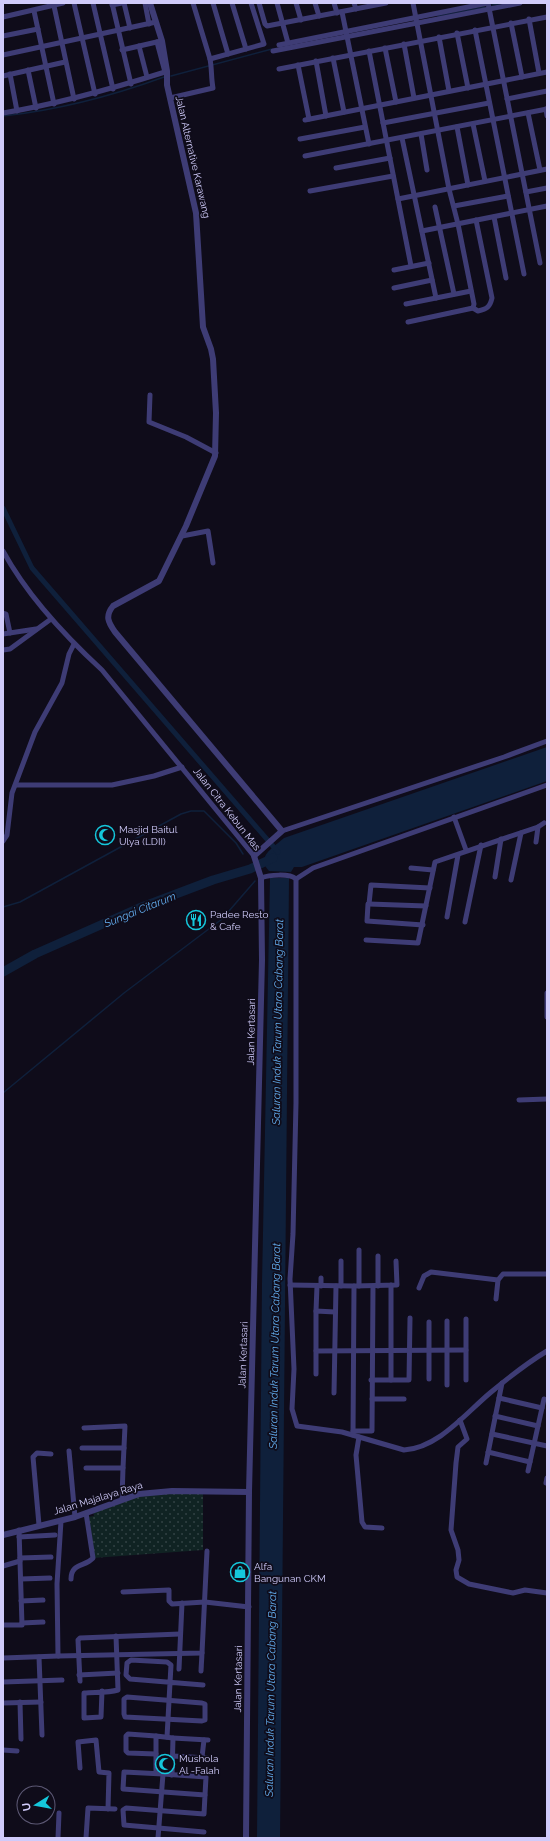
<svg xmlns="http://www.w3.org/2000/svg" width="550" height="1841" font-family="Raleway,sans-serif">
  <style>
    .grass { fill: url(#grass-dots) }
    .water { fill: #0f203b }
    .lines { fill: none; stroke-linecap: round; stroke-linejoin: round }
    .stream { stroke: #0f203b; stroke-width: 1.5 }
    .canal { stroke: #0f203b; stroke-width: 5 }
    .river { stroke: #0f203b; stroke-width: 9 }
    .minor { stroke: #3e3c75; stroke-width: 5 }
    .tertiary { stroke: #3e3c75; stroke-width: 6 }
    .labels { text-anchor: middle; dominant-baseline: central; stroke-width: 3.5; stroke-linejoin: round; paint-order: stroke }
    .street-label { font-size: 10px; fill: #d0cbfa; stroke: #0f0c1a }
    .poi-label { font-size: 10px; fill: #d0cbfa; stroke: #0f0c1a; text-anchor: start }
    .water-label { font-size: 11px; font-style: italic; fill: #63aef0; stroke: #0f0c1a }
  </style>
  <defs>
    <pattern id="grass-dots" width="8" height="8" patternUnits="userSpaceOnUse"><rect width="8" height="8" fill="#102323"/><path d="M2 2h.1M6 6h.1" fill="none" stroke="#324244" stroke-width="1.8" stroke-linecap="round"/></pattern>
  </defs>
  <rect width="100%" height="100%" fill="#0f0c1a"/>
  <!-- grass -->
  <path class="grass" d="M139,1494h64v56l-110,8 -5,-41 6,-1 -1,-5z"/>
  <!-- water -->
  <g class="water">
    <path d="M547,747v34l-245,86h-8l-3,5 -22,-1c-14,-14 5,-24 15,-33z"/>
    <path d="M270,878h19l-9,960h-23l5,-554z"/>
  </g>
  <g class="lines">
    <!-- stream -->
    <g class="stream">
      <path d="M492,5l12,-2"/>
      <path d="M438,16l47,-9"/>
      <path d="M171,76l101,-27"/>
      <path d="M3,116c56,-6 109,-20 161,-39"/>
      <path d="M3,907l17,-5 161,-88 10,-3h13l32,32 7,11"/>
      <path d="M3,1093l121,-100 98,-74 33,-38"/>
    </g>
    <!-- canal -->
    <path class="canal" d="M3,508l29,60 246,284"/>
    <!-- river -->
    <path class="river" d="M3,972l32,-18 104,-46 74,-28 37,-11 23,-11"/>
    <!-- minor -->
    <g class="minor">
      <path d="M74,3l21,91"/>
      <path d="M93,3l20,86"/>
      <path d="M112,3l19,81"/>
      <path d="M124,3l6,25"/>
      <path d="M145,3l4,21"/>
      <path d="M213,3l15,51"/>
      <path d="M232,3l14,46"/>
      <path d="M259,3l6,21 2,2 119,-23"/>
      <path d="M277,3l11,40"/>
      <path d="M296,3l5,17"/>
      <path d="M315,3l4,13"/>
      <path d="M334,3l3,10"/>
      <path d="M354,3l2,6"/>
      <path d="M413,3l36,186 9,35 16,80 -1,4"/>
      <path d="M488,3l52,260"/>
      <path d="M112,5l10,-2"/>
      <path d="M54,6l20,93"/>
      <path d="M34,11l20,93"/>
      <path d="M342,12l27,132"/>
      <path d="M3,17l60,-14"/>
      <path d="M529,19l10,54"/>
      <path d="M511,23l11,54"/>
      <path d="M475,30l49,244"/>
      <path d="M457,33l11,55"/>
      <path d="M3,36l35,-7"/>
      <path d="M439,37l10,54"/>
      <path d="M404,44l10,54"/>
      <path d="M279,45l209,-42"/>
      <path d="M139,46l8,31"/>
      <path d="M385,48l11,54"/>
      <path d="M122,50l39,-9"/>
      <path d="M273,51l247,-48"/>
      <path d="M369,51l42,215"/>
      <path d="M3,55l153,-33"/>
      <path d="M333,58l11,54"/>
      <path d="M210,59l54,-15 -13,-41"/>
      <path d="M316,61l10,55"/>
      <path d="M298,65l11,54"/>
      <path d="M279,69l268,-52"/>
      <path d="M28,70l8,38"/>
      <path d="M10,74l7,37"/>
      <path d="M3,76l62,-14"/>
      <path d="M170,98l43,-10c-2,-10 -1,-19 -3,-29l-17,-56"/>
      <path d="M507,99l40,-8"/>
      <path d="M546,109l1,7"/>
      <path d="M3,113c55,-9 108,-24 162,-41l-8,-30"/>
      <path d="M528,113l12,57"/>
      <path d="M305,120l242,-48"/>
      <path d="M383,123l106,-20"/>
      <path d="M473,124l12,57"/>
      <path d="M457,127l11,58"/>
      <path d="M421,134l6,36"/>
      <path d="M402,138l34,160"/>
      <path d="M300,139l65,-12"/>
      <path d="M305,156l242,-47"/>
      <path d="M336,168l54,-10"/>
      <path d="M310,191l83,-15"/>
      <path d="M526,192l21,-4"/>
      <path d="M398,199l149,-30"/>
      <path d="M454,206l54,-10"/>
      <path d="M435,207l19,87"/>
      <path d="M494,217l12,61"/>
      <path d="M422,231l125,-25"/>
      <path d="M394,270l35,-7"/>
      <path d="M394,288l38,-8"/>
      <path d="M406,304l65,-13"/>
      <path d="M408,322l65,-14 5,3c9,-2 12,-4 14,-13l-16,-78"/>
      <path d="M150,395l-1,27 37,15 30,16"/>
      <path d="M182,536l26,-5 5,32"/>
      <path d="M3,551c24,44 62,85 99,119l152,186"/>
      <path d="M3,613l3,1 4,19"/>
      <path d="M3,634l33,-5"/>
      <path d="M3,650l7,-1 41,-30"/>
      <path d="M16,785h96l42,-9 28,-9"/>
      <path d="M454,817l12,33"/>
      <path d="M282,831l222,-74 43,-16"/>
      <path d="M3,841l4,-6 5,-42 23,-61 27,-49 7,-29 5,-10"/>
      <path d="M536,842l2,-15"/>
      <path d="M411,868l22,2"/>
      <path d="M495,877l6,-38"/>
      <path d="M261,878c8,-3 28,-5 35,1v224l-3,131 -3,45 4,90 -2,40 5,17 45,6 62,18c34,-2 61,-36 86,-57 18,-15 37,-30 57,-42"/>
      <path d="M296,879l17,-11 234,-83"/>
      <path d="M511,880l10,-47"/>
      <path d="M369,904l57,2"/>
      <path d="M447,917l11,-62"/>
      <path d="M465,922l16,-77"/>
      <path d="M423,925l-56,-4 1,-17h1l2,-19 59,3"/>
      <path d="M366,940l52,3 17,-81 103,-35 6,-4"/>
      <path d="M547,993v24"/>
      <path d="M519,1100l28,-1"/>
      <path d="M341,1261v25"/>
      <path d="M290,1285l64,1 -1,149"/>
      <path d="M321,1286v-8"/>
      <path d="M354,1286l43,-1 -1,-24"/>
      <path d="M359,1286v-36"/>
      <path d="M378,1286v-30"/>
      <path d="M419,1288l5,-12 7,-4 67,8"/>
      <path d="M496,1299l2,-19 5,-6h44"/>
      <path d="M316,1311l1,-25"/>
      <path d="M466,1319v61"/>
      <path d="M447,1321v64"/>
      <path d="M429,1322v57"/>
      <path d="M316,1351l150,-1"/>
      <path d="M316,1374v-63l19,1"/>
      <path d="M371,1380h38l1,-62"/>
      <path d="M391,1380v-95"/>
      <path d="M334,1393l2,-107"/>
      <path d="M499,1398l43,10"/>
      <path d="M372,1399h32"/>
      <path d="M495,1416l43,10"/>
      <path d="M460,1420l7,19 -9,8 -2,16 -5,67 7,20 1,10 -3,10 1,7 12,7 44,9 12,-3 22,3"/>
      <path d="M84,1428l41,-2 -2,42"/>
      <path d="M353,1431h19l1,-145"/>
      <path d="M492,1434l55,12"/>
      <path d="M359,1437l-3,18 6,67 3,5 17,1"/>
      <path d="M82,1448h42"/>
      <path d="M69,1451l6,66"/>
      <path d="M488,1452l42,10 14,-63"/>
      <path d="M486,1463l16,-80"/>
      <path d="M86,1468h37l-1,31"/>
      <path d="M528,1471l2,-9"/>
      <path d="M546,1483l1,-5"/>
      <path d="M61,1521l-4,63 1,72 144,-3 5,-102"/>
      <path d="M39,1525l-6,-68 4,-4 14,1"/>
      <path d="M19,1537l36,-2"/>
      <path d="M20,1558l31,-1"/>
      <path d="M3,1566l17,-5"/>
      <path d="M21,1579l29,-1"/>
      <path d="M71,1579c0,-16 14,-12 22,-21l-7,-45"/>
      <path d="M123,1592l46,-2v11l3,3 33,-2 44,5"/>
      <path d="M21,1601l22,-1"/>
      <path d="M22,1623l21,-1"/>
      <path d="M3,1625h19l-3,-95"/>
      <path d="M39,1657l3,78"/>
      <path d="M3,1658l55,-2"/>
      <path d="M179,1669l3,-66"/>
      <path d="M201,1671l1,-18"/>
      <path d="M79,1675l39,-2"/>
      <path d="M80,1681l-2,-41 2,-2 100,-4"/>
      <path d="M3,1682l59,-2"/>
      <path d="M102,1691l-1,26 -17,1v-25c11,-1 24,0 34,-3l-2,-54"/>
      <path d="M127,1697l75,6 3,1v16l-3,1 -77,-4 -1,-3v-15z"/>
      <path d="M20,1702l1,37"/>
      <path d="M3,1703l38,-1"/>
      <path d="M167,1737l4,-72 -4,-3 -36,-2 -4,3 -1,12 4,4 73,6"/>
      <path d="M173,1738l35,2"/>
      <path d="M3,1750l14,1"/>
      <path d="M156,1754l-28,-1 -2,-2v-15l2,-2 28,2"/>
      <path d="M173,1756l34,2"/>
      <path d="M202,1757l2,-17"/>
      <path d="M80,1768l-2,-26 18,-2 3,32 10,1 -1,36"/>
      <path d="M156,1773v-37l17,2 -1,37"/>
      <path d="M163,1774l-39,-2 -1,17 82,6 -1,19 -78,-6 -3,2 1,15 80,7"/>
      <path d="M58,1838l1,-25"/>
      <path d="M86,1838l2,-30 27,1"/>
      <path d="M158,1838l5,-64 43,3 -1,18"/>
    </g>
    <!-- tertiary -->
    <g class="tertiary">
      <path d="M150,3l12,38 5,30v14l29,128 7,114 8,22 2,10 3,54 -1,43 -29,70 -27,55 -46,25c-8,10 -5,16 2,26l167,199 -28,25 7,22 1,82 -13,532 -3,346"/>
      <path d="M3,1535l72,-18 64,-23 33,-3 77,1"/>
    </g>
  </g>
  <!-- icons -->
  <defs>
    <symbol id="mosque-ring" viewBox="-11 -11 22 22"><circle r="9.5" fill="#0f0c1a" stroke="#15c7db" stroke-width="1.5"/><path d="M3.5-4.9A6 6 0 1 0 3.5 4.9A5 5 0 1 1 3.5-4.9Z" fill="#15c7db"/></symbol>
    <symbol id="restaurant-ring" viewBox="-11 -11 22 22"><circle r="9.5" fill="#0f0c1a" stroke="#15c7db" stroke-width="1.5"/><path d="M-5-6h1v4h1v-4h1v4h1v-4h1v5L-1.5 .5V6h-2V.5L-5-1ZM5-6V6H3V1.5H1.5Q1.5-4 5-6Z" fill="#15c7db"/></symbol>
    <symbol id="shop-ring" viewBox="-11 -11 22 22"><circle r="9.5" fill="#0f0c1a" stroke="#15c7db" stroke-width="1.5"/><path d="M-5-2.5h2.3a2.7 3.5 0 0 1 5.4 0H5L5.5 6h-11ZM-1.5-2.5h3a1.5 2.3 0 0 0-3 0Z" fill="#15c7db"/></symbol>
  </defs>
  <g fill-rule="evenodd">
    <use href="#mosque-ring" x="94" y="824" width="22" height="22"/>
    <use href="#restaurant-ring" x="185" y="909" width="22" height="22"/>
    <use href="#shop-ring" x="229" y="1561" width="22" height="22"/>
    <use href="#mosque-ring" x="154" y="1753" width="22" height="22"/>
  </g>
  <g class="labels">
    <!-- street labels -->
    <g class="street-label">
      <text transform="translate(193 157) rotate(77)">Jalan Alternative Karawang</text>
      <text transform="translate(227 809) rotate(52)">Jalan Citra Kebun Mas</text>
      <text transform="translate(251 1032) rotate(-89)">Jalan Kertasari</text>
      <text transform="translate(243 1355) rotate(-88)">Jalan Kertasari</text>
      <text transform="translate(98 1498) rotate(-17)">Jalan Majalaya Raya</text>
      <text transform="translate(238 1679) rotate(-89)">Jalan Kertasari</text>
    </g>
    <!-- poi labels -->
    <g class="poi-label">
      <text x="119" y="829">Masjid Baitul<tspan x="119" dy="12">Ulya (LDII)</tspan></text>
      <text x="210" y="914">Padee Resto<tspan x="210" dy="12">&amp; Cafe</tspan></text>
      <text x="254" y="1566">Alfa<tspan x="254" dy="12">Bangunan CKM</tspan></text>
      <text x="179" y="1758">Mushola<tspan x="179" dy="12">Al -Falah</tspan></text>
    </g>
    <!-- water labels -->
    <g class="water-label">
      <text transform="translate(140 910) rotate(-22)">Sungai Citarum</text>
      <text transform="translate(278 1022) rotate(-89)">Saluran Induk Tarum Utara Cabang Barat</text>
      <text transform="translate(275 1346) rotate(-89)">Saluran Induk Tarum Utara Cabang Barat</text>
      <text transform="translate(271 1694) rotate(-89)">Saluran Induk Tarum Utara Cabang Barat</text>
    </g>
  </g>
  <!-- border -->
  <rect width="550" height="1841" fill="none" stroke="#d0cbfa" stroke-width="8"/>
  <!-- north arrow -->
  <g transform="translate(36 1805) rotate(259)"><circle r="19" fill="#0f0c1a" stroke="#5c5874"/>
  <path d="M0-3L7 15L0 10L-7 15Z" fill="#15c7db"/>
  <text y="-6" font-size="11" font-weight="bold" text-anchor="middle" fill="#d0cbfa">U</text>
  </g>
</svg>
